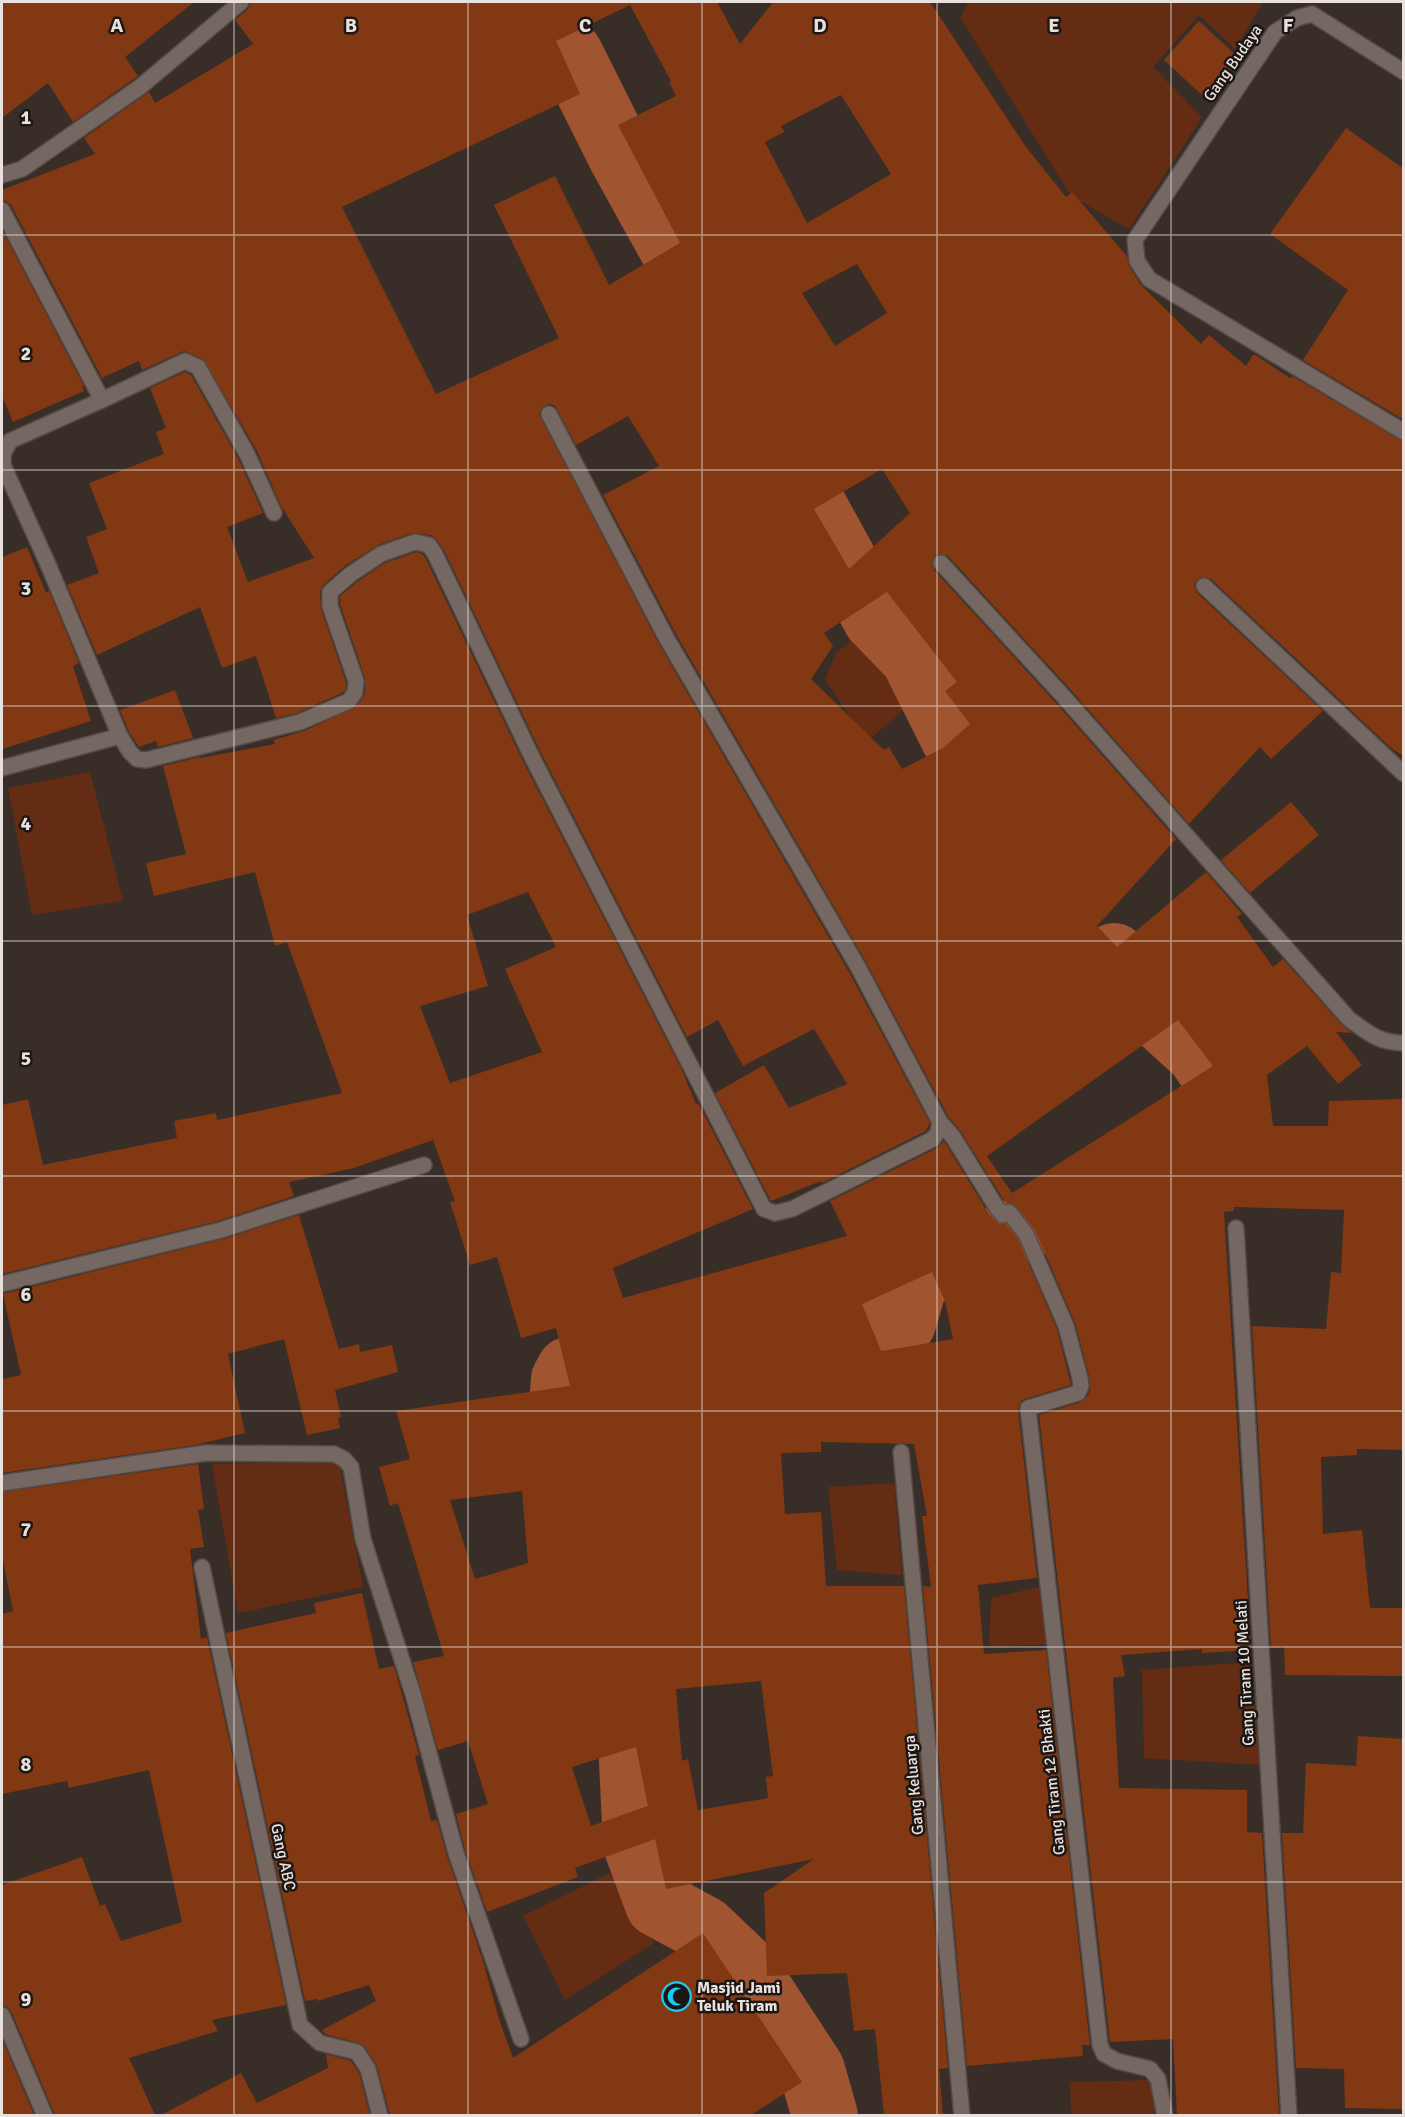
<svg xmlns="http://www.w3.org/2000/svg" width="1405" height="2117" font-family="Signika,sans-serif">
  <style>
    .green { fill: #642d13 }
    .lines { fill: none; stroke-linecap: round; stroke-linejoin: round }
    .river { stroke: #a05430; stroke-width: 66 }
    .building { fill: #823812; fill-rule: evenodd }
    .minor-casing { stroke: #544a45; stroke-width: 18 }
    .minor { stroke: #756761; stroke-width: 15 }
    .grid { fill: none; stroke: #e9e1dd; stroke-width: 1.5; stroke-opacity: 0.55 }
    .labels { text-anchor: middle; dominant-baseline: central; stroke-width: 5; stroke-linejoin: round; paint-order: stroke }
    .street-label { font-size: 16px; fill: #e9e1dd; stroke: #1c1714 }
    .poi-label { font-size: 16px; font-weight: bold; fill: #e9e1dd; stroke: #1c1714; text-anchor: start }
    .grid-label { font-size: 20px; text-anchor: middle; font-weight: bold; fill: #e9e1dd; stroke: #1c1714; stroke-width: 5; stroke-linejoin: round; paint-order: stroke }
  </style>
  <rect width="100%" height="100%" fill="#392d27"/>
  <!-- green -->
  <g class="green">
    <path d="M969,2h294l-28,47 -36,-34 -46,52 49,50 -73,112 -58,-33 -111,-179z"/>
    <path d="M866,629l52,69 -51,43 -42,-61 11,-27z"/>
    <path d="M90,772l33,129 -91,14 -24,-127z"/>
    <path d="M339,1462l24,125 -125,26 -26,-149z"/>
    <path d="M894,1483l8,92 -65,-5 -9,-83z"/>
    <path d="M1039,1587l11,57 -61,3 2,-49z"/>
    <path d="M1250,1662l10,103 -116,-7 -2,-88z"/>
    <path d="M610,1873l44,70 -89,57 -42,-84z"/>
    <path d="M1154,2080l1,35h-84l-1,-33z"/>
  </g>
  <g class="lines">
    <!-- river -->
    <g class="river">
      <path d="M570,54l51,102 94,170"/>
      <path d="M772,430l104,189 37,38 40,80 55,75"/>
      <path d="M1114,956l43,59 42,38 22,33 -5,47 -9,20"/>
      <path d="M785,1337l34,-3 21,6 22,-4 41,-13 12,-41 24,-18 176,-76"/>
      <path d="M580,1475l-7,-12 -10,-71 1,-13 5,-9 87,-16"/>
      <path d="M627,1658l9,187 22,59 46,25 42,40 66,101 13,46"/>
    </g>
  </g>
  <!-- building -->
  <g class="building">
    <path d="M2,2h192l-69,55 13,19 -65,46 -25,-39 -46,35z"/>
    <path d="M251,2h466l23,42 33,-42h157l96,145 40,50 6,-5 55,64 2,10 12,19 60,59 8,-9 37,31 8,-12 36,24 2,-2 112,66v315l-14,-10 -179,-168 -10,-2 -7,7 3,9 126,118 -52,48 -11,-12 -71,77 -119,-135 -122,-133 -10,-2 -6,7 2,9 122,133 120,136 -79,87 20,21 89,-75 36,42 -5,3 36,50 10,-8 59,66 10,8 -16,-1 26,33 -24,19 -31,-38 -40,29 6,51h55l1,-25 75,-2v351l-47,-1v6l-36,2 2,77 39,-4 8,78h34v68l-119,-1 -1,-28 -13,1 -19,-322 74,3 5,-57 10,1 3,-63 -110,-3v4l-10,1 27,438 -49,3v-4l-81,6 4,21 -12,2 6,110 128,2v42l15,1 17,282h-102l-4,-76 -63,3 -71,-627 42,-13 6,-5 3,-7 -1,-15 -14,-52 -40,-93 -19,-24 -11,-4 -44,-70 -13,-16 -82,-154 -190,-328 -73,-139 56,-29 -31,-50 -52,29 -21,-39 -5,-2 -6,2 -5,8 120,230 190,328 81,151 -4,8 -104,52 -1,-2 -50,20 -56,-108 49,-28 25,43 58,-24 -33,-55 -71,37 -25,-46 -31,17 -146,-284 -97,-203 -8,-11 -5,-4 -19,-2 -34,12 -33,21 -22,19 -3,7 1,17 25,73v7l-4,4 -45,20 -21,5 -20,-62 -34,12 -22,-61 -103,48 -30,-70 32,-12 -13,-36 21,-8 -18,-46 75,-29 -8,-22 10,-4 -16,-40 35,-16 6,3 47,83 25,55 -36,14 21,55 66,-24 -33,-52 -25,-57 -53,-90 -19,-8 -42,19 -3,-9 -37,17 -91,-173 -4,-3 -5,-2v-10l93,-36 -11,-16 65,-46 6,11 98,-59 -18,-24 13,-11zM630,5l41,76 -2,1 7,14 -58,29 62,118 -71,42 -54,-109 -61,29 65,133 -123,56 -94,-187 238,-113 -24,-53zM841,95l50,79 -84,49 -42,-81 19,-10 -3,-6zM857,264l30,49 -52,33 -33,-53zM882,469l28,44 -61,56 -35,-60zM887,592l70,90 -12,9 25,33 -27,24 -41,21 -13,-22 -5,3 -73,-71 22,-33 -9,-13zM1178,1020l35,46 -201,127 -25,-37z"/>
    <path d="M1199,21l41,38 -36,38 -40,-37z"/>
    <path d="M1346,128l58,41v251l-101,-60 45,-70 -78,-56z"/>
    <path d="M2,230l82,156 -2,1 2,4 -71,31 -11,-26z"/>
    <path d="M27,547l19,46 3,-2 30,72 -6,3 18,55 -89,28v-192z"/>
    <path d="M416,552l7,2 3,5 97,202 159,309 14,34 2,-1 55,106 -140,59 10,30 224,-62 -17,-35 107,-53 7,-7 45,73 10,10h7l12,15 39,90 14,56 -46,14 -4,2 -3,8 19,169 -59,7 6,69 62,-4 44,395h-8l1,11 -116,10 -44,-480 8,1 -9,-71h5l-13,-72 -93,-2v10l-40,1 4,61 36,-2 5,74h78l44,482 -9,1 4,46h-59l-9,-86 -21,2 -7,-58 -80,3 -3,-83 50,-34 -148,30 -11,-50 -80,29 3,9 -91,35 -22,-62 -9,-36 32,-10 -20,-63 -30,9 -25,-88 31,-6 -46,-153 -8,3 -11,-39 31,-8 -14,-48 174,-25 -14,-58 -35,10 -24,-81 -27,8 -20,-63 5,-1 -22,-61 -79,28 -65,14 5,14 -76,25 -216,53v-169l26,-6 15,66 134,-27 -3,-17 42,-8 1,7 125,-27 -55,-151 -12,4 -20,-74 -101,24 -8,-33 40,-9 -23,-88 37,-9v1l75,-14 -2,-4 31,-9 53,-25 8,-13v-15l-25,-74v-8l17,-14 28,-19zM528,892l28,55 -51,22 37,83 -92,31 -30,-77 68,-20 -21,-71zM932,1272l13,29 8,38 -72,12 -19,-47zM522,1491l6,72 -53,16 -25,-79zM761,1681l12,95 -7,1 2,21 -70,12 -10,-51 -6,2 -6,-72zM636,1747l12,59 -57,20 -19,-59z"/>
    <path d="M175,690l18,48 -35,9 -2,-6 -17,6 -10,-15 -9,-22z"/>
    <path d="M1291,802l28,33 -69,58 -29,-33z"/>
    <path d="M299,1215l40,134 20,-5 1,8 32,-7 6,27 -63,18 6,27 -3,1 2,10 -33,7 -23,-96 -56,15 17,79 -50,12 -193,28v-94l19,-4 -18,-81 220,-55z"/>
    <path d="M198,1464l6,45 -6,1 6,37 -14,2 11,90 6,-2 79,368 -74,15 6,11 -89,27 26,57h-100l-44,-104 -4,-4 -5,-2v-120l80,-28 18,49 5,-2 16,37 61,-19 -33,-152 -80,18 -2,-7 -65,13v-180l11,-3 -11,-56v-63z"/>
    <path d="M362,1593l17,76 15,-3 25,89 -4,1 16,65 6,-1 10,36 36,105 16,58 14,39 190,-125 99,149 -51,33h-361l-13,-49 -12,-19 -6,-4 -34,-9 -3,-4 54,-29 -7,-16 -52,16v-2l-12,2 -79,-368 90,-20 -2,-10z"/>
    <path d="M1358,1736l46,3v370l-59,-1 -1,-39 -48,-1 -14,-235h21l3,-70 50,3z"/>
    <path d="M2,2039l32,76h-32z"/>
    <path d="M326,2054l25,7 8,12 11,42h-209l80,-42 16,30 71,-35z"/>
  </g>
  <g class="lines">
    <defs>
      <g id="minor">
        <path d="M1404,72l-92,-58 -15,4 -22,14 -140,208 2,21 12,18 255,153"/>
        <path d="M2,175l20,-6 118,-82 101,-85"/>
        <path d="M2,210l100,190 -92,41 -7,13v11l44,97 73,174 -118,32"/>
        <path d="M102,400l83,-39 13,6 49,87 27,59"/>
        <path d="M549,414l118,225 191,328 82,155 13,15 44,71 6,7 6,-3 17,22 40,92 14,52 1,8 -3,7 -50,15 72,637 4,9 13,7 33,8 8,10 7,37"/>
        <path d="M941,563l122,133 286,323c19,14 30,24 55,24"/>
        <path d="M1204,586l200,188"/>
        <path d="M120,736l10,16 7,7 9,1 154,-38 49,-21 6,-9 1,-11 -26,-75v-14l21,-18 30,-20 34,-12 14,3 6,9 97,203 232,452 11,4 17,-4 141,-70 5,-7 2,-10"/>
        <path d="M1236,1228l53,888"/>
        <path d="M2,1284l219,-54 203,-65"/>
        <path d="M901,1452l61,664"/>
        <path d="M2,1483l204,-30 128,1 10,5 7,8 12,72 50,155 43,159 65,186"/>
        <path d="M202,1567l98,458 20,18 37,9 11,17 12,47"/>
        <path d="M2,2015l43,101"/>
      </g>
    </defs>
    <!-- minor casing -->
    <use href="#minor" class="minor-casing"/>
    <!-- minor -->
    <use href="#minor" class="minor"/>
  </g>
  <!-- grid -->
  <path class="grid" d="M234,2v2114M468,2v2114M702,2v2114M937,2v2114M1171,2v2114M2,235h1402M2,470h1402M2,706h1402M2,941h1402M2,1176h1402M2,1411h1402M2,1647h1402M2,1882h1402"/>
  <!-- icons -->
  <defs>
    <symbol id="mosque-ring" viewBox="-11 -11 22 22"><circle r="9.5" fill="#1c1714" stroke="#18cafc" stroke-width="1.5"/><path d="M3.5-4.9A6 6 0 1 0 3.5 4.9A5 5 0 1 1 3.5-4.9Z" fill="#18cafc"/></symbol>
  </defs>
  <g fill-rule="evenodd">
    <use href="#mosque-ring" x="660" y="1980" width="33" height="33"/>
  </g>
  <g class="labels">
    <!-- street labels -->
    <g class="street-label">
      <text transform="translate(1233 63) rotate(-55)">Gang Budaya</text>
      <text transform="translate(1245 1673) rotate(-93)">Gang Tiram 10 Melati</text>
      <text transform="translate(1052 1782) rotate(-96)">Gang Tiram 12 Bhakti</text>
      <text transform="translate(914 1785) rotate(-95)">Gang Keluarga</text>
      <text transform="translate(283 1857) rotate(78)">Gang ABC</text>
    </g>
    <!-- poi labels -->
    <g class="poi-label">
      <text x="697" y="1988">Masjid Jami<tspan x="697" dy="18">Teluk Tiram</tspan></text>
    </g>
  </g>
  <g class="grid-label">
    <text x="117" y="32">A</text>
    <text x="351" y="32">B</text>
    <text x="585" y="32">C</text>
    <text x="820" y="32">D</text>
    <text x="1054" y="32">E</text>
    <text x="1288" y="32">F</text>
    <text x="26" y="124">1</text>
    <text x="26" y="360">2</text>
    <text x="26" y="595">3</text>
    <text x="26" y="830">4</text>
    <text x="26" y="1065">5</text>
    <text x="26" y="1301">6</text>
    <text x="26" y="1536">7</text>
    <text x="26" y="1771">8</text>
    <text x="26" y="2006">9</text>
  </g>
  <!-- border -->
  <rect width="1405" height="2117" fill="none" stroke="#e9e1dd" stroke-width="6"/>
</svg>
